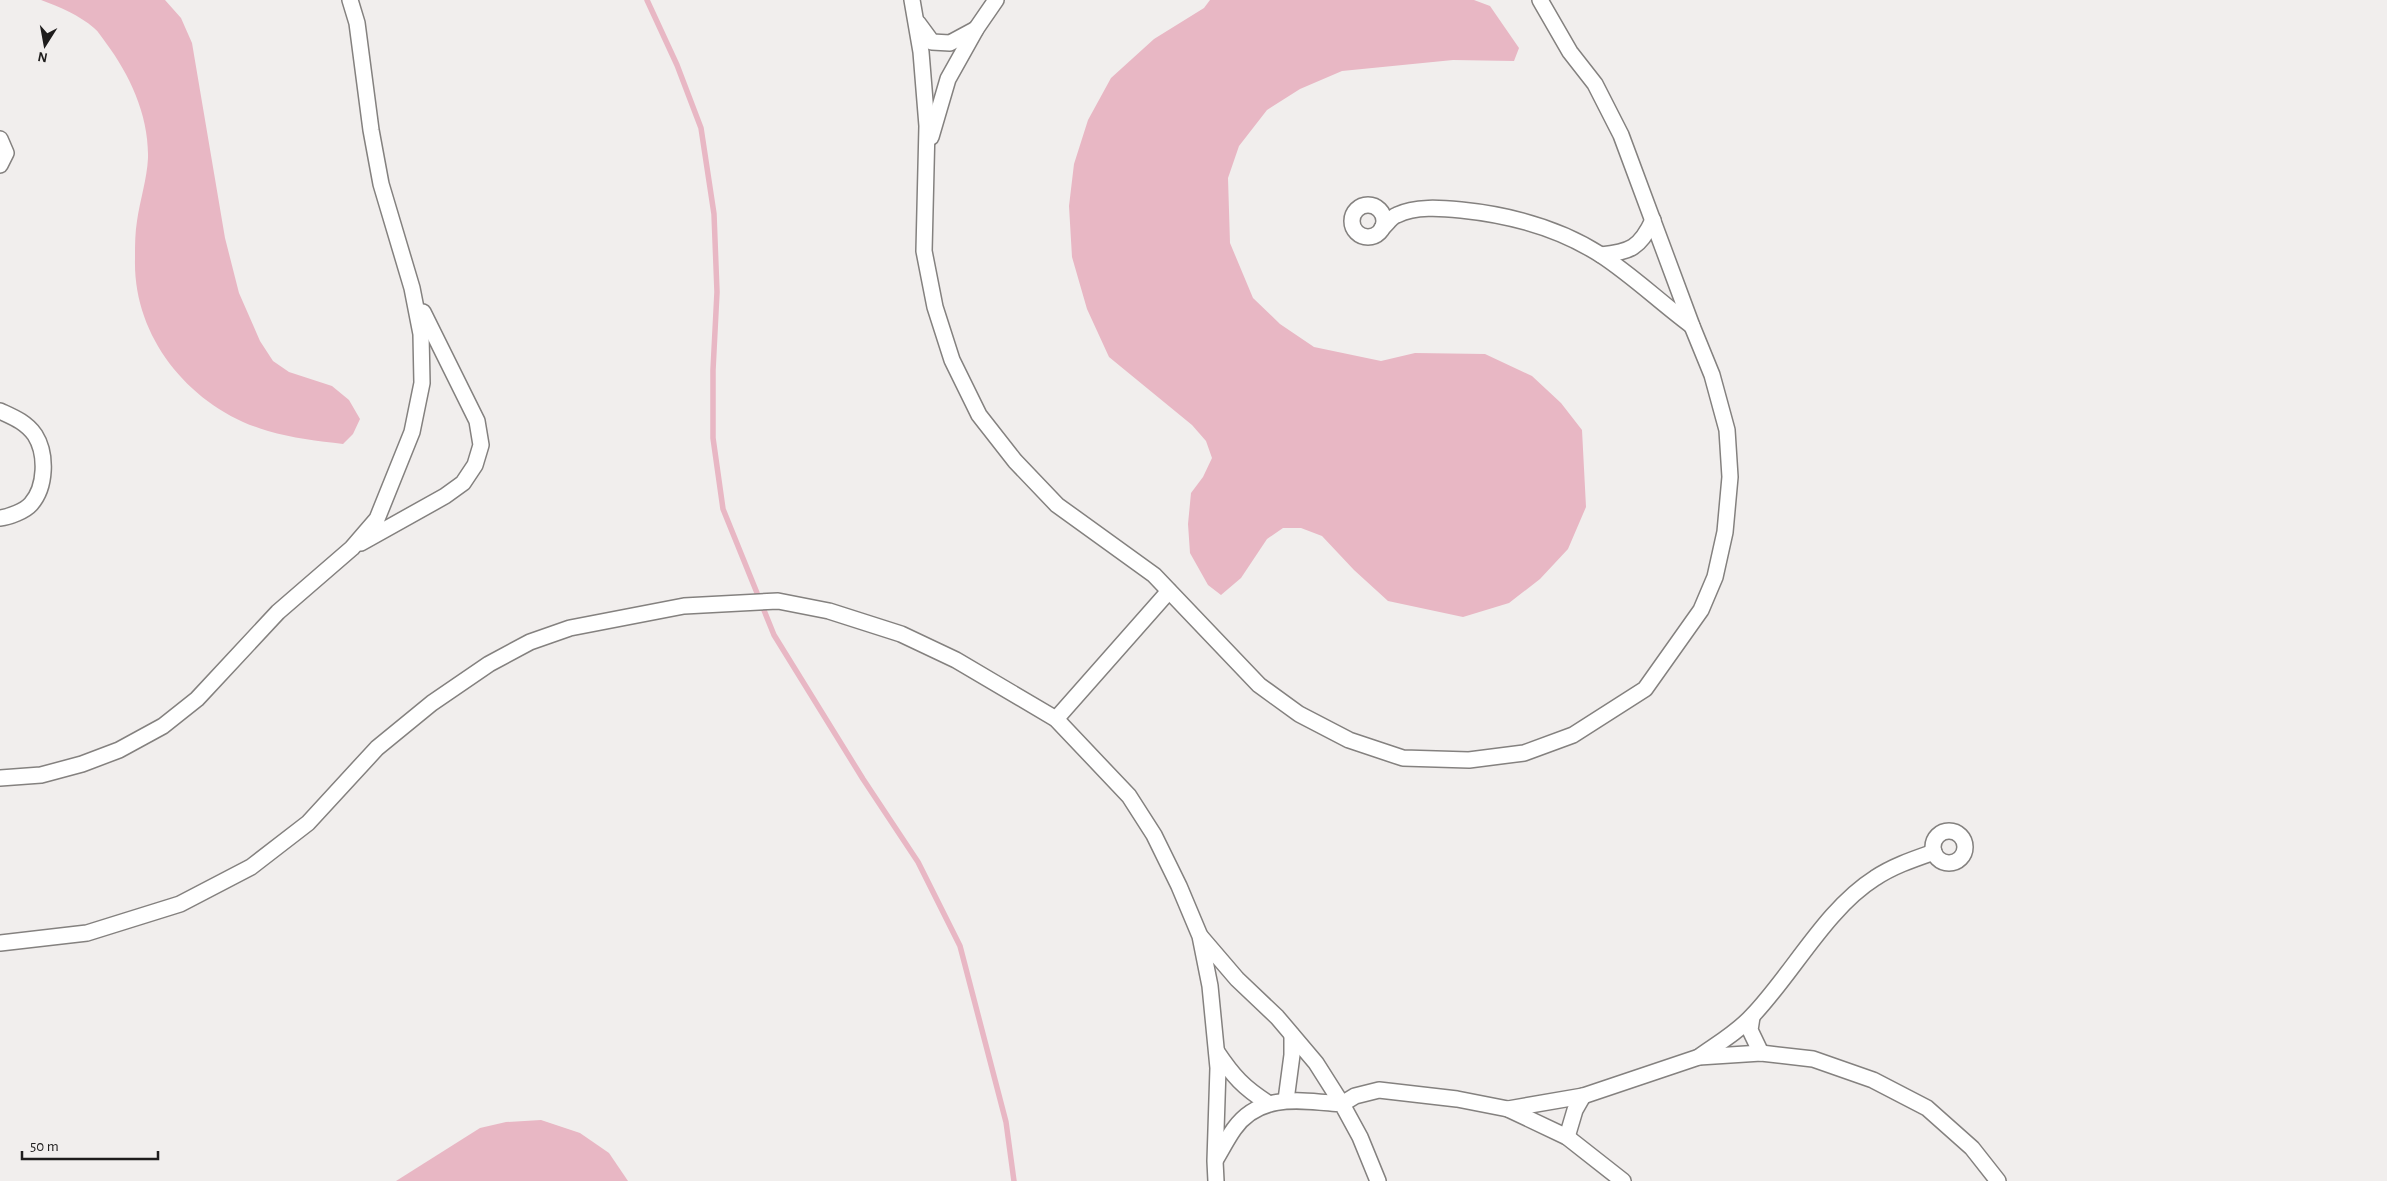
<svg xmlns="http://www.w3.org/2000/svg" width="2387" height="1181" font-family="'Alegreya Sans',sans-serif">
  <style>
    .water { fill: #e8b7c4 }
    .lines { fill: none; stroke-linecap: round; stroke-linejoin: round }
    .stream { stroke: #e8b7c4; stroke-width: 5.5 }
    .street-casing { stroke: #84817f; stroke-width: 18 }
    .street { stroke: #fff; stroke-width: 15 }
  </style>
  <rect width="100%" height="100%" fill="#f1eeed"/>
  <!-- water -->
  <g class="water">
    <path d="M41,0h124l16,18 11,25 33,195 14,55 21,48 13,20 16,11 43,14 17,14 11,19 -7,15 -10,10c-25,-3 -51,-6 -75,-13 -76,-22 -135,-92 -133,-172 0,-13 0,-26 2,-38 3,-21 10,-42 11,-63 1,-42 -18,-83 -42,-115 -4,-5 -7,-11 -12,-15 -15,-13 -34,-21 -53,-28z"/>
    <path d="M1210,0h264l16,6 29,42 -5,13 -61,-1 -111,11 -42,18 -33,21 -28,36 -11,32 2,65 23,55 27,26 34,23 67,14 34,-8 70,1 47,22 29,27 21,27 4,77 -18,42 -28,30 -31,24 -46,14 -75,-16 -34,-31 -32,-34 -21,-8h-18l-16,11 -26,39 -20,17 -13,-10 -18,-32 -2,-29 3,-31 12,-16 9,-19 -6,-17 -14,-16 -83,-68 -22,-48 -15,-52 -3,-51 5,-42 14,-44 23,-42 43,-39 50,-31z"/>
    <path d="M541,1120l39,13 29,20 19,28h-232l84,-53 26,-6z"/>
  </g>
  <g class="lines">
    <!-- stream -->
    <path class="stream" d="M647,0l30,65 24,63 13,86 3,78 -4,78v68l10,71 51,126 89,144 55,83 42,84 46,176 8,59"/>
    <defs>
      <g id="street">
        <path d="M912,0l9,52 6,74 -3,125 11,56 17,53 27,55 36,46 42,44 97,70 105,110 40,29 50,26 54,18 66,2 55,-7 49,-18 72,-46 56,-79 14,-33 10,-45 5,-55 -3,-47 -15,-55 -20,-49 -71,-191 -26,-51 -25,-32 -30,-52"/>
        <path d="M918,23l14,19 18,1 26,-14"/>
        <path d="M931,137l17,-58 28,-50 20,-29"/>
        <path d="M0,139l6,14 -6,12"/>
        <circle cx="1368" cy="221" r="16"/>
        <path d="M1382,228c5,-4 9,-11 15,-13 18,-9 44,-7 64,-5 49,5 98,18 140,45 32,21 60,48 91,71"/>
        <path d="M1601,255c29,-3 39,-7 52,-35"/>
        <path d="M0,411c13,6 26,11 35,24 12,19 11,52 -4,69 -6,7 -22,13 -31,14"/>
        <path d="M361,543l84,-47 18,-13 12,-18 6,-20 -4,-24 -54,-109"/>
        <path d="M1056,719l113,-128"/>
        <path d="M0,778l41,-3 41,-11 37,-14 44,-24 34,-27 81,-87 74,-64 25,-29 35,-87 10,-49 -1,-49 -9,-46 -31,-104 -10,-54 -14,-107 -7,-23"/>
        <circle cx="1949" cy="847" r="16"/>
        <path d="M1201,937l36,42 40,38 39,46 26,41 13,-8 24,-6 78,9 51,10 59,28 56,44"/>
        <path d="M0,943l87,-10 93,-29 71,-37 57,-44 69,-75 55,-45 57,-39 41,-22 40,-14 114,-22 94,-5 51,10 72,23 55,26 100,59 73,77 25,39 25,51 21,50 10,50 8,82 -3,93 1,20"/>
        <path d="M1752,1017l-2,13 11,23"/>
        <path d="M1217,1052c16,24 27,36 51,51"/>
        <path d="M1699,1057c18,-13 39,-25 54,-42 40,-42 73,-106 122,-137 18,-12 39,-19 59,-26"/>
        <path d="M1286,1100l6,-45v-20"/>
        <path d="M1508,1109l75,-13 116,-39 62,-4 52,6 60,21 54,28 45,40 26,33"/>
        <path d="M1567,1137l8,-27 8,-14"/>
        <path d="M1216,1159c6,-10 11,-20 18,-30 26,-37 69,-28 108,-25l18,33 18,44"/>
      </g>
    </defs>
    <!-- street casing -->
    <use href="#street" class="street-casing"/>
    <!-- street -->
    <use href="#street" class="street"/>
  </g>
  <!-- north arrow -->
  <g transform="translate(45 45) rotate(191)" stroke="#f1eeed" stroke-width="4" paint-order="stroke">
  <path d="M0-4L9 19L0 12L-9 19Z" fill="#1e1c1c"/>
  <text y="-8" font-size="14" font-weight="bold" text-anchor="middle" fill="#1e1c1c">N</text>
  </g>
  <!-- scale -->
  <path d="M22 1151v8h136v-8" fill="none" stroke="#1e1c1c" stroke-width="2.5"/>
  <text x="30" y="1151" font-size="15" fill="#1e1c1c" stroke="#f1eeed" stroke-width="4" paint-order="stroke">50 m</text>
</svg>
